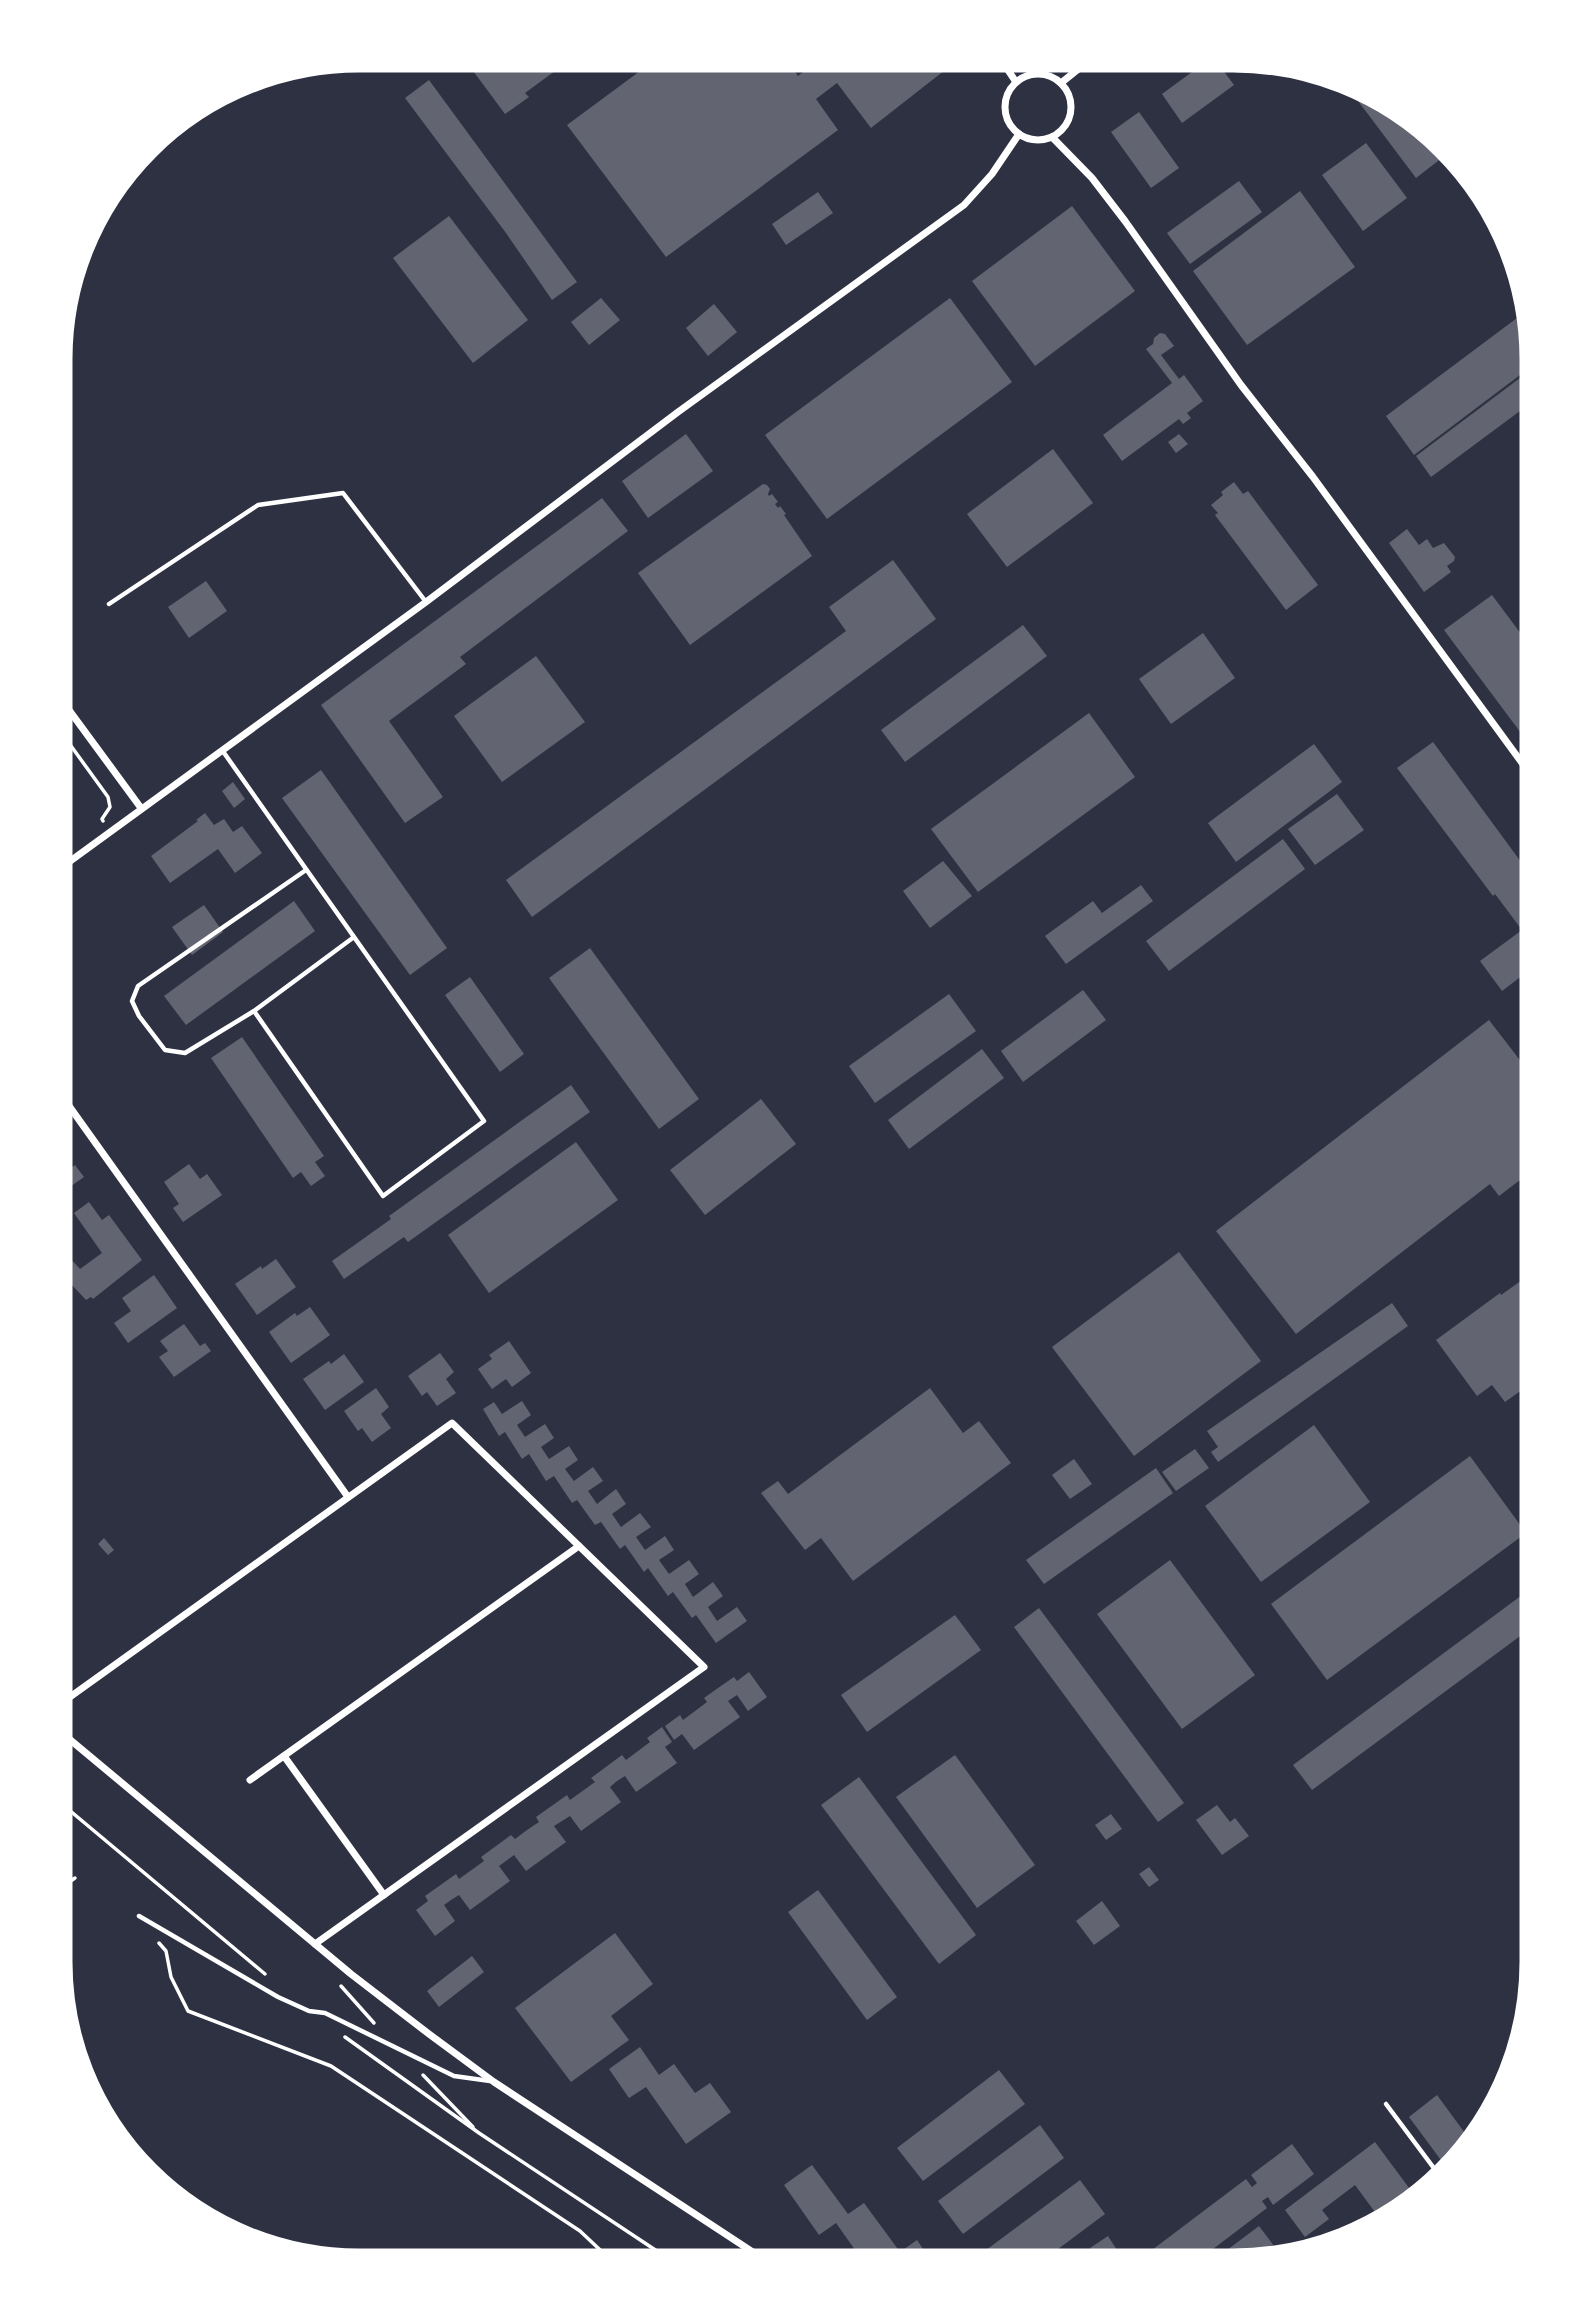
<svg xmlns="http://www.w3.org/2000/svg" width="1592" height="2321" font-family="'Sofia Sans Condensed',sans-serif">
  <style>
    .building { fill: #626471 }
    .lines { fill: none; stroke-linecap: round; stroke-linejoin: round }
    .path { stroke: #fff; stroke-width: 3.5 }
    .service { stroke: #fff; stroke-width: 4.5 }
    .minor { stroke: #fff; stroke-width: 7 }
    .rim { fill: none; stroke: #fff; stroke-width: 9 }
  </style>
  <rect width="100%" height="100%" fill="#2d3142"/>
  <!-- building -->
  <g class="building">
    <path d="M462,56l112,1 -49,36 4,4 -24,17z"/>
    <path d="M659,57h126l13,19 20,-16 -1,-3 133,1 4,5 -83,65 -34,-45 -21,16 22,31 -172,127 -99,-132z"/>
    <path d="M1211,58h3l20,27 -52,38 -20,-29z"/>
    <path d="M1340,77l8,2 69,39 30,36 -31,24z"/>
    <path d="M429,80l148,202 -25,18 -46,-67 -101,-135z"/>
    <path d="M1139,112l40,56 -28,20 -40,-56z"/>
    <path d="M1366,143l41,55 -44,33 -41,-56z"/>
    <path d="M1239,181l23,31 -72,52 -23,-31z"/>
    <path d="M1300,191l55,76 -108,78 -54,-74z"/>
    <path d="M818,192l15,21 -47,32 -14,-21z"/>
    <path d="M1072,206l63,85 -100,75 -63,-85z"/>
    <path d="M449,216l79,104 -55,43 -80,-105z"/>
    <path d="M601,298l19,22 -31,25 -18,-23z"/>
    <path d="M950,298l62,84 -185,137 -62,-84z"/>
    <path d="M714,304l23,28 -29,24 -22,-28z"/>
    <path d="M1525,312l11,51 -122,92 -28,-39z"/>
    <path d="M1160,333l5,1 9,12 -13,9 18,24 5,-4 19,26 -16,12 4,5 -8,6 -4,-5 -57,42 -19,-26 69,-52 -26,-34 7,-5 1,-6z"/>
    <path d="M1536,366v33l-105,78 -15,-21z"/>
    <path d="M686,434l27,37 -65,47 -26,-37z"/>
    <path d="M1179,434l9,10 -12,9 -8,-11z"/>
    <path d="M1053,449l40,54 -86,64 -40,-53z"/>
    <path d="M1234,482l9,12 5,-3 70,94 -32,25 -71,-95 3,-2 -7,-8 12,-10 -2,-3z"/>
    <path d="M763,484l4,1 3,4 -2,5 1,2 3,-2 6,8 -3,2 3,4 2,-2 6,8 -2,1 28,41 -122,89 -52,-72z"/>
    <path d="M602,498l26,33 -168,126 6,7 -77,57 54,76 -38,26 -84,-118z"/>
    <path d="M1407,529l12,16 8,-6 6,9 11,-5 11,14 -1,4 -7,5 4,6 -27,20 -35,-49z"/>
    <path d="M893,560l43,59 -404,298 -26,-37 340,-249 -17,-24z"/>
    <path d="M206,581l21,30 -38,27 -21,-31z"/>
    <path d="M1492,595l44,59v99l-92,-123z"/>
    <path d="M1023,625l24,31 -142,106 -24,-32z"/>
    <path d="M1203,633l32,45 -64,46 -32,-45z"/>
    <path d="M536,656l49,66 -83,60 -48,-66z"/>
    <path d="M1089,713l46,64 -157,115 -47,-63z"/>
    <path d="M1433,742l94,128 -2,2 11,15v78l-34,26 -22,-30 42,-31 -27,-36 -2,2 -96,-128z"/>
    <path d="M1314,744l28,38 -106,80 -28,-39z"/>
    <path d="M321,770l126,178 -37,27 -128,-177z"/>
    <path d="M233,782l12,17 -11,9 -12,-17z"/>
    <path d="M1337,794l27,36 -49,35 -27,-36z"/>
    <path d="M205,813l9,12 10,-6 9,13 9,-6 20,27 -27,20 -17,-24 -48,34 -19,-27 47,-35 -2,-1z"/>
    <path d="M1283,839l22,30 -136,102 -23,-30z"/>
    <path d="M943,861l29,35 -42,32 -27,-37z"/>
    <path d="M1141,885l12,16 -87,63 -21,-28 48,-35 9,12z"/>
    <path d="M294,901l21,30 -129,94 -22,-29z"/>
    <path d="M204,905l19,27 -31,23 -20,-28z"/>
    <path d="M590,948l109,151 -40,30 -110,-151z"/>
    <path d="M470,977l54,77 -24,18 -55,-77z"/>
    <path d="M1083,990l23,30 -83,62 -22,-31z"/>
    <path d="M949,994l27,37 -101,72 -26,-37z"/>
    <path d="M1489,1020l47,61v87l-37,28 -9,-12 -194,150 -80,-103z"/>
    <path d="M242,1037l82,119 -9,6 10,14 -14,10 -10,-14 -8,6 -82,-120z"/>
    <path d="M982,1049l22,29 -95,71 -21,-29z"/>
    <path d="M571,1085l19,27 -182,130 -4,-5 -60,42 -12,-18 59,-42 -2,-3z"/>
    <path d="M761,1099l35,45 -91,71 -35,-45z"/>
    <path d="M576,1142l42,58 -129,93 -41,-58z"/>
    <path d="M189,1164l11,15 7,-5 15,21 -39,27 -10,-14 6,-4 -15,-22z"/>
    <path d="M75,1165l9,12 -27,19v-18z"/>
    <path d="M89,1202l13,18 7,-5 33,45 -49,39 -2,-2 -5,3 -29,-31 12,-12 11,12 22,-16 -28,-40z"/>
    <path d="M1179,1252l82,109 -127,95 -82,-109z"/>
    <path d="M276,1259l20,28 -39,28 -22,-31 26,-18 1,3z"/>
    <path d="M1536,1270v110l-31,22 -13,-17 -15,11 -41,-56 64,-47 1,2z"/>
    <path d="M154,1275l23,33 -49,35 -14,-20 17,-12 -9,-13z"/>
    <path d="M1392,1303l16,23 -190,136 -7,-10 7,-5 -11,-16z"/>
    <path d="M310,1307l20,28 -39,28 -22,-31 26,-19 2,3z"/>
    <path d="M184,1324l16,22 5,-3 6,8 -37,26 -15,-20 9,-6 -8,-10z"/>
    <path d="M509,1341l22,32 -19,14 -6,-8 -14,10 -14,-20 14,-10 -3,-4z"/>
    <path d="M440,1353l14,19 -8,7 10,14 -19,13 -10,-14 -5,4 -14,-20z"/>
    <path d="M344,1354l20,28 -39,28 -22,-31 26,-18 2,3z"/>
    <path d="M376,1388l13,19 -8,7 10,14 -19,14 -10,-14 -4,3 -14,-20z"/>
    <path d="M930,1388l33,45 16,-12 32,42 -158,118 -32,-43 -16,12 -44,-57 17,-12 10,13z"/>
    <path d="M522,1401l9,14 -14,10 8,12 20,-13 9,14 -13,9 8,12 20,-13 9,14 -13,9 9,12 19,-14 10,14 -15,10 9,13 19,-15 10,15 -14,10 9,13 19,-14 11,14 -15,10 9,13 20,-14 9,14 -15,10 10,14 20,-14 10,14 -14,10 8,13 20,-15 10,14 -15,11 9,14 20,-14 10,14 -31,22 -20,-28 -4,3 -19,-26 -5,4 -20,-28 -4,4 -19,-27 -5,4 -19,-27 -6,3 -18,-25 -5,3 -18,-27 -8,5 -17,-27 -7,5 -17,-27 -6,4 -16,-27 11,-7 8,12z"/>
    <path d="M1314,1425l56,77 -109,80 -56,-76z"/>
    <path d="M1195,1449l14,19 -33,23 -14,-19z"/>
    <path d="M1470,1456l56,77 -199,147 -56,-76z"/>
    <path d="M1074,1459l18,25 -22,15 -18,-24z"/>
    <path d="M1156,1468l17,25 -129,91 -18,-24z"/>
    <path d="M104,1538l10,12 -6,5 -10,-11z"/>
    <path d="M1170,1560l85,115 -73,54 -85,-115z"/>
    <path d="M1522,1595l13,20v10l-223,165 -19,-25z"/>
    <path d="M1039,1608l145,195 -26,19 -144,-195z"/>
    <path d="M955,1615l26,35 -114,82 -26,-37z"/>
    <path d="M749,1672l18,25 -19,14 -11,-16 -9,6 12,16 -46,33 -12,-16 -8,6 -9,-14 15,-11 3,5 24,-18 -3,-4 14,-10 16,-11 3,4z"/>
    <path d="M662,1727l10,15 -7,5 12,16 -41,29 -11,-16 -8,5 -7,6 11,15 -40,29 -11,-15 -16,10 12,16 -40,29 -12,-16 -15,11 11,15 -40,29 -11,-15 -8,5 -7,5 11,16 -20,15 -19,-26 12,-9 -3,-5 31,-22 3,5 25,-18 -3,-4 30,-22 4,4 12,-9 12,-8 -3,-5 31,-22 3,5 25,-18 -4,-4 31,-23 4,5 24,-18 -3,-4z"/>
    <path d="M955,1755l80,110 -58,43 -81,-111z"/>
    <path d="M859,1777l117,158 -37,29 -118,-159z"/>
    <path d="M1217,1805l13,17 5,-4 14,18 -27,19 -26,-35z"/>
    <path d="M1111,1814l11,15 -16,11 -11,-15z"/>
    <path d="M1149,1867l10,13 -10,7 -10,-13z"/>
    <path d="M818,1890l79,107 -30,23 -79,-108z"/>
    <path d="M1102,1901l18,25 -26,19 -18,-24z"/>
    <path d="M615,1933l38,51 -42,32 18,24 -58,42 -56,-74z"/>
    <path d="M472,1956l12,16 -45,35 -12,-16z"/>
    <path d="M640,2047l19,28 15,-11 21,29 15,-10 21,29 -45,32 -40,-57 -17,11 -20,-29z"/>
    <path d="M999,2070l26,34 -102,77 -26,-33z"/>
    <path d="M1437,2095l36,49 -24,27 -40,-54z"/>
    <path d="M1040,2125l24,33 -101,76 -25,-33z"/>
    <path d="M1375,2142l43,58 -35,23 -28,-38 -33,25 7,9 -24,18 -20,-27z"/>
    <path d="M1292,2144l22,30 -41,31 -5,-8 -6,4 5,7 -75,57h-60l114,-86 6,8 5,-4 -6,-8z"/>
    <path d="M812,2165l36,49 16,-11 36,49 17,-12 16,24h-68l-29,-41 -17,12 -35,-50z"/>
    <path d="M1080,2180l25,34 -67,50h-54l-6,-8z"/>
    <path d="M1259,2226l18,24 -9,7 -35,8h-26z"/>
    <path d="M1108,2236l9,14 -18,12 -9,-14z"/>
  </g>
  <g class="lines">
    <!-- path -->
    <g class="path">
      <path d="M58,673l9,12"/>
      <path d="M58,728l50,69 2,10 -8,12 1,2"/>
      <path d="M56,1799l209,175"/>
      <path d="M56,1891l19,-13"/>
      <path d="M159,1943l7,8 5,26 17,34 143,55 249,165 34,32"/>
      <path d="M341,1986l33,37"/>
      <path d="M345,2037l134,96 196,130"/>
      <path d="M423,2075l50,52"/>
    </g>
    <!-- service -->
    <g class="service">
      <path d="M109,604l149,-99 85,-12 83,109"/>
      <path d="M222,750l262,371 -101,75 -129,-185 100,-74"/>
      <path d="M254,1011l-69,42 -20,-3 -26,-34 -7,-15 6,-15 168,-116"/>
      <path d="M139,1916l139,81 31,14 16,2 129,63 36,5"/>
      <path d="M1386,2104l56,75"/>
    </g>
    <!-- minor -->
    <g class="minor">
      <path d="M1000,58l16,24"/>
      <circle cx="1038" cy="107" r="33"/>
      <path d="M1061,83l31,-25"/>
      <path d="M1052,137l40,41 33,43 116,164 72,92 223,305"/>
      <path d="M58,695l83,113"/>
      <path d="M58,870l368,-268 252,-190 286,-207 28,-31 27,-40"/>
      <path d="M57,1089l291,408"/>
      <path d="M56,1707l396,-284 252,244 -389,277"/>
      <path d="M56,1728l295,246 78,60 65,48 277,182"/>
      <path d="M284,1756l100,139"/>
      <path d="M250,1780l329,-234"/>
    </g>
  </g>
  <!-- crop -->
  <path d="M0 0H1592V2321H0ZM359 68H1233A291 291 0 0 1 1524 359V1962A291 291 0 0 1 1233 2253H359A291 291 0 0 1 68 1962V359A291 291 0 0 1 359 68Z" fill="#fff" fill-rule="evenodd"/>
  <path class="rim" d="M359 68H1233A291 291 0 0 1 1524 359V1962A291 291 0 0 1 1233 2253H359A291 291 0 0 1 68 1962V359A291 291 0 0 1 359 68Z"/>
</svg>
